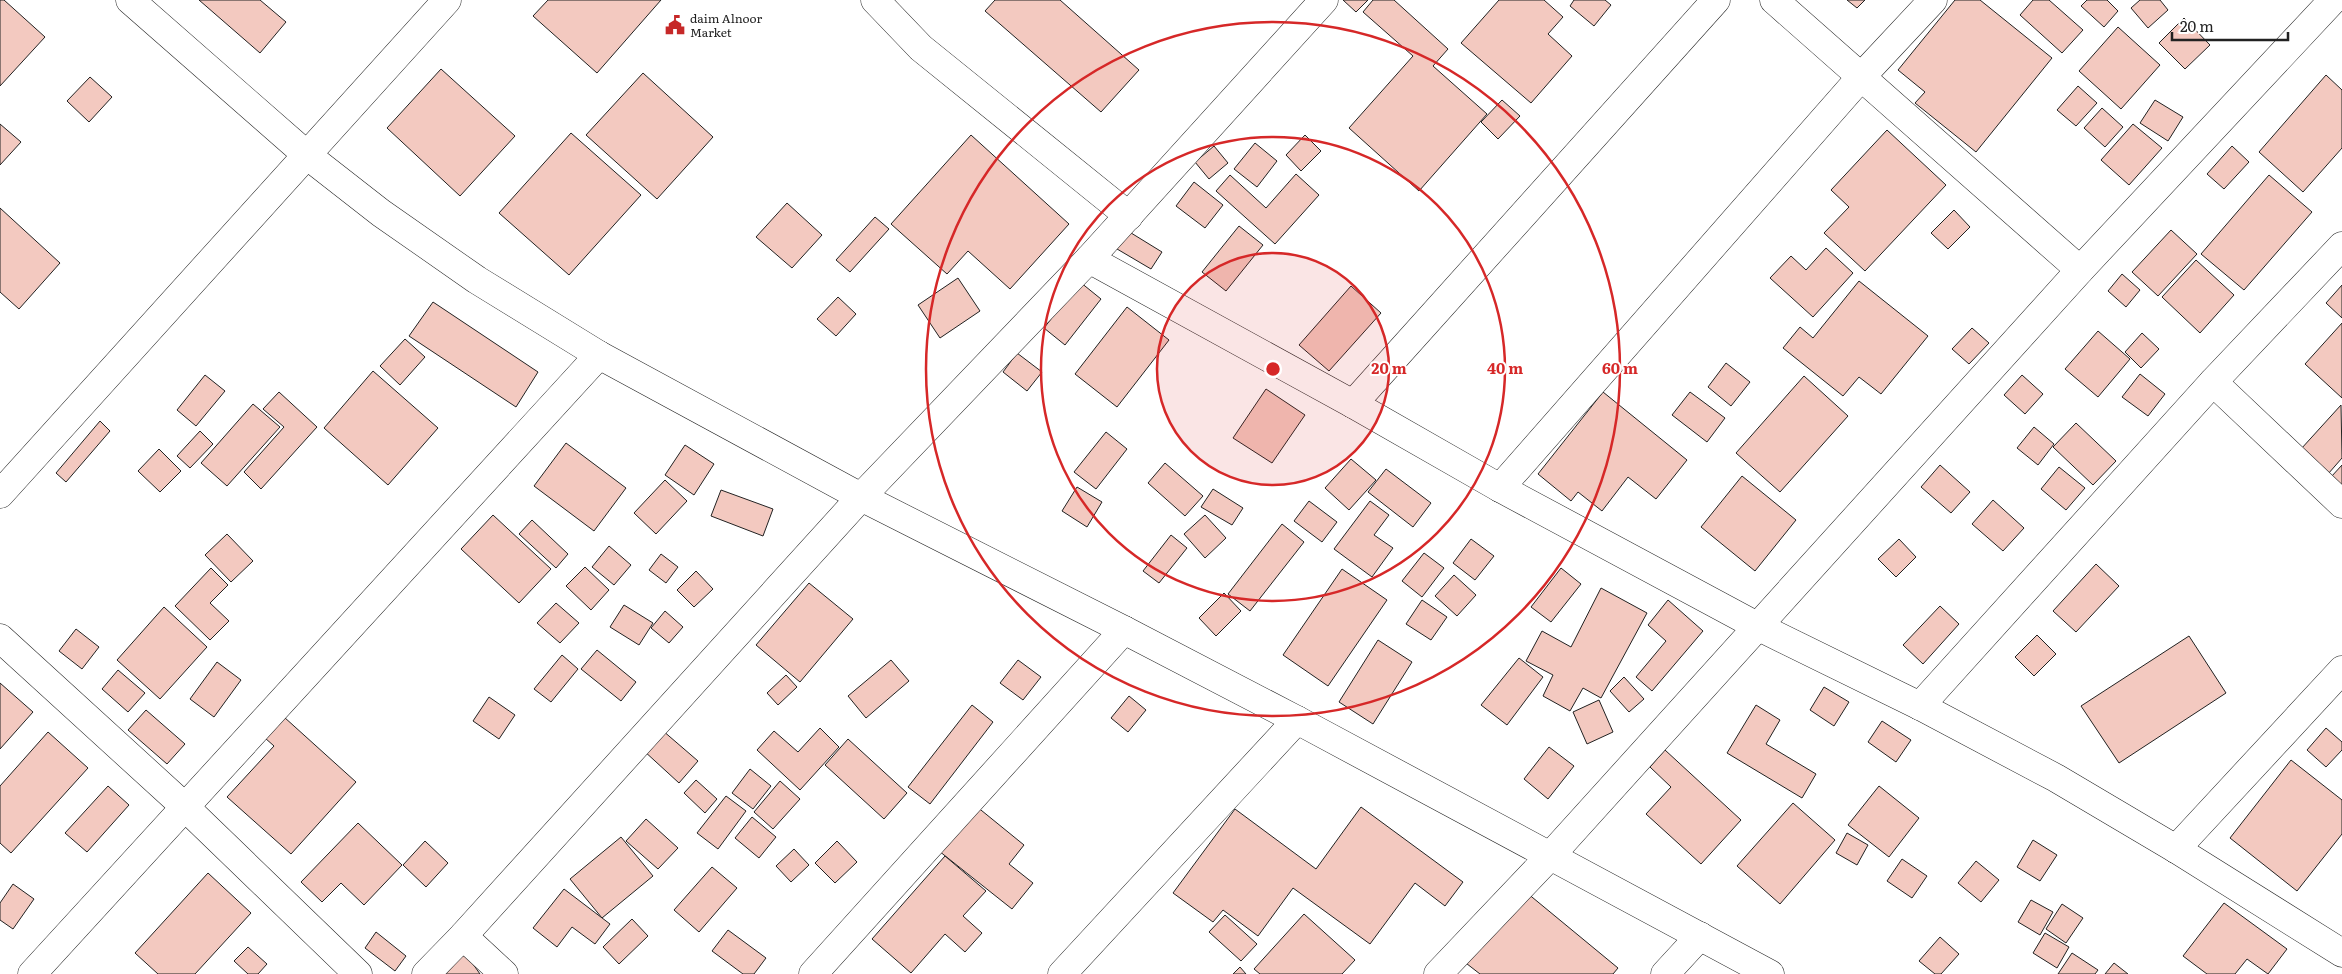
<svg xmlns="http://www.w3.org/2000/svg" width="2342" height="974" font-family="Literata,serif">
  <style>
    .building { fill: #f3c9c0; stroke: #222 }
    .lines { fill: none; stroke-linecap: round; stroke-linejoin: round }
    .minor-casing { stroke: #222; stroke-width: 29 }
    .tertiary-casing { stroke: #222; stroke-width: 29 }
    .minor { stroke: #fff; stroke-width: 28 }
    .tertiary { stroke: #fff; stroke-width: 28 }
    .ring { fill: none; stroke: #d62828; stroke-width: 2.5 }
    .labels { text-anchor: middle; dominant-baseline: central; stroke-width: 4; stroke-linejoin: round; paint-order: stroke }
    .poi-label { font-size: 12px; fill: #222; stroke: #fff; text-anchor: start }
    .centre { fill: #d62828; stroke: #fff; stroke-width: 2.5 }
    .ring-label { font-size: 15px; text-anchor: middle; font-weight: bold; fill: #d62828; stroke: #fff; stroke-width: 4; stroke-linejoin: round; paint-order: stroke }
  </style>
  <rect width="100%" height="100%" fill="#fff"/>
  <!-- building -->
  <g class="building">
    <path d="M0,0h4l41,37 -45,49z"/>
    <path d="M199,0h61l26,22 -26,31z"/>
    <path d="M548,0h113l-64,73 -64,-57z"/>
    <path d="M995,0h65l79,70 -38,42 -116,-101z"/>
    <path d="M1343,0h25l-12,12z"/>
    <path d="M1373,0h21l54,49 -15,17 54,48 -68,77 -70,-63 64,-72 -50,-44z"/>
    <path d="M1499,0h45l19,17 -15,17 24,22 -41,47 -70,-60z"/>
    <path d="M1574,0h31l6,5 -17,21 -24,-20z"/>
    <path d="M1847,0h18l-8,8z"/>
    <path d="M1955,0h25l72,58 -76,94 -61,-49 10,-11 -27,-22z"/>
    <path d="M2033,0h16l34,30 -21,23 -42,-38z"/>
    <path d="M2087,0h20l11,11 -14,16 -23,-21z"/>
    <path d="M2140,0h20l8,10 -20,18 -17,-20z"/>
    <path d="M2184,18l26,27 -25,24 -26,-26z"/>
    <path d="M2118,27l42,38 -39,44 -42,-38z"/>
    <path d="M441,69l74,67 -55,60 -73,-68z"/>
    <path d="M643,73l70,64 -56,62 -71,-64z"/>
    <path d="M2326,75l16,15v58l-39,44 -44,-40z"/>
    <path d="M90,77l22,20 -23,25 -22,-21z"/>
    <path d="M2078,86l19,17 -21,23 -19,-16z"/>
    <path d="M1502,100l18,16 -22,23 -17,-17z"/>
    <path d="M2155,100l28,17 -15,24 -28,-18z"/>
    <path d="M2102,108l21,19 -18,20 -21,-19z"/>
    <path d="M0,124l21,18 -21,23z"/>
    <path d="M2133,124l29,24 -33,37 -28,-25z"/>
    <path d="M1887,130l59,55 -81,86 -41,-38 25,-26 -18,-17z"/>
    <path d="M571,133l70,62 -72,80 -70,-62z"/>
    <path d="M971,135l98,89 -59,65 -42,-38 -21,23 -56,-50z"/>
    <path d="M1305,135l16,16 -20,20 -15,-16z"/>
    <path d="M1255,143l22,18 -20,26 -23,-18z"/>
    <path d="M1214,146l14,17 -19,16 -14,-17z"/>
    <path d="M2232,146l17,16 -25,27 -17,-15z"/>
    <path d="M1296,174l23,21 -44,49 -59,-53 14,-16 36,33z"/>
    <path d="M2269,175l43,37 -68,78 -43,-36z"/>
    <path d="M1194,182l29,23 -18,23 -29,-22z"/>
    <path d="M787,203l35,32 -30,33 -36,-31z"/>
    <path d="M0,208l60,55 -41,46 -19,-17z"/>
    <path d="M1954,210l16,17 -22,22 -17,-16z"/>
    <path d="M875,217l14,12 -39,43 -14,-12z"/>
    <path d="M1239,226l24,19 -37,46 -24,-19z"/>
    <path d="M1123,228l39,24 -11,17 -39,-23z"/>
    <path d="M2171,230l26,24 -39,42 -26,-24z"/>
    <path d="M1826,248l27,25 -40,44 -43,-39 21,-22 15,14z"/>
    <path d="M2196,260l38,35 -34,38 -38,-36z"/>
    <path d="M2122,274l18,16 -14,17 -18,-16z"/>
    <path d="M958,278l22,33 -40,27 -22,-33z"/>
    <path d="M1859,281l69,55 -47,58 -22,-17 -16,19 -60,-48 17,-21 13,11z"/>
    <path d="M1080,282l21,17 -36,46 -21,-17z"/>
    <path d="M2342,285v33l-16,-15z"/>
    <path d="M1351,286l30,27 -52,58 -30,-26z"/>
    <path d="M838,297l18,17 -20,22 -19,-17z"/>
    <path d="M433,302l105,70 -22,35 -107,-71z"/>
    <path d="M1127,307l42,33 -52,67 -42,-33z"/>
    <path d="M2342,323v75l-37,-34z"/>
    <path d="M1972,328l17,15 -20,21 -17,-15z"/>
    <path d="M2098,331l32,28 -32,38 -33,-28z"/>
    <path d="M2142,333l17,16 -18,19 -16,-16z"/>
    <path d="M405,339l20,18 -25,28 -20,-19z"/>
    <path d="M1017,353l25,19 -15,19 -24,-19z"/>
    <path d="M1726,363l24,19 -19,24 -23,-19z"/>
    <path d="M373,371l65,57 -50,57 -64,-57z"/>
    <path d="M2140,374l25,20 -17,22 -26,-19z"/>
    <path d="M205,375l20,16 -29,35 -19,-16z"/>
    <path d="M2022,375l21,19 -18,20 -21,-19z"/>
    <path d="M1804,376l44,40 -68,76 -44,-39z"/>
    <path d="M1266,389l39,26 -33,48 -39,-25z"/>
    <path d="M279,392l38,35 -56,62 -17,-17 40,-45 -21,-18z"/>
    <path d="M1603,392l84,68 -31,39 -28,-22 -26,34 -24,-19 -7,9 -33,-27z"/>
    <path d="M1690,392l35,26 -18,24 -35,-27z"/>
    <path d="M253,404l27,23 -53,59 -26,-23z"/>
    <path d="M2341,405l1,53 -14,16 -27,-25z"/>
    <path d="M100,421l10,10 -44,51 -10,-9z"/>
    <path d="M2076,423l40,38 -23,24 -40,-38z"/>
    <path d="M2034,427l20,17 -16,21 -21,-17z"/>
    <path d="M200,431l13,13 -23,24 -13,-12z"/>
    <path d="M1106,432l21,17 -31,40 -22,-17z"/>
    <path d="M566,443l60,45 -32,43 -60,-45z"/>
    <path d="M685,445l29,19 -20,31 -29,-20z"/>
    <path d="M159,449l22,22 -21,21 -22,-21z"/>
    <path d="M1351,459l25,21 -27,30 -24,-22z"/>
    <path d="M1165,463l38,33 -18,20 -37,-33z"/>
    <path d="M1940,465l30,27 -19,21 -30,-26z"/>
    <path d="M2342,465v21l-11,-9z"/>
    <path d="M2059,467l26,21 -19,22 -25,-21z"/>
    <path d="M1386,469l45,34 -18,24 -45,-35z"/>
    <path d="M1742,476l54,44 -41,51 -54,-44z"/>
    <path d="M665,480l22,21 -31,33 -22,-21z"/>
    <path d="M1077,487l25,15 -15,25 -25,-16z"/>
    <path d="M1213,489l30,19 -11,17 -31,-18z"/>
    <path d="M721,490l52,19 -10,27 -52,-20z"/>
    <path d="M1993,500l31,28 -21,23 -31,-27z"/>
    <path d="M1309,501l28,21 -15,20 -28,-21z"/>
    <path d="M1370,501l19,14 -15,20 19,13 -21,29 -38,-28z"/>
    <path d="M493,515l58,54 -32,34 -58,-54z"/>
    <path d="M1205,515l21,23 -21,20 -21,-24z"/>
    <path d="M532,520l36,34 -12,14 -37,-34z"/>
    <path d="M1282,524l22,18 -54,69 -22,-17z"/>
    <path d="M227,534l26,27 -22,21 -26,-27z"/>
    <path d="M1171,535l16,13 -28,35 -16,-12z"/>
    <path d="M1471,539l23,17 -19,24 -22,-17z"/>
    <path d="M1899,539l17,18 -20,20 -18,-18z"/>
    <path d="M609,546l22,19 -17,20 -22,-18z"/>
    <path d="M1424,553l20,15 -22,29 -20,-16z"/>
    <path d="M661,554l17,13 -12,16 -17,-13z"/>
    <path d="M2096,564l23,22 -43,46 -23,-21z"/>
    <path d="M585,567l24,23 -18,20 -25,-24z"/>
    <path d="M211,568l17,17 -18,18 19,18 -19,19 -35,-34z"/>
    <path d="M1561,568l20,16 -30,38 -20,-15z"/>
    <path d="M1342,569l45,31 -59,86 -45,-31z"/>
    <path d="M696,571l17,18 -19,18 -17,-17z"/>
    <path d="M1454,575l22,20 -19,21 -22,-20z"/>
    <path d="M809,583l44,36 -53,63 -44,-37z"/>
    <path d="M1601,588l46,25 -46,85 -18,-10 -13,23 -27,-15 10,-21 -27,-14 16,-30 29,16z"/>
    <path d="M1224,593l17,18 -25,25 -17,-18z"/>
    <path d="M1422,600l25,17 -16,23 -25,-16z"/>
    <path d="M1668,600l35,31 -51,60 -16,-14 30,-36 -18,-16z"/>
    <path d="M556,603l23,20 -19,20 -23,-20z"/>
    <path d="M624,605l29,18 -14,22 -29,-18z"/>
    <path d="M1940,606l19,18 -36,40 -20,-19z"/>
    <path d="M164,607l43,40 -47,52 -43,-39z"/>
    <path d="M665,611l18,16 -14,16 -18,-15z"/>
    <path d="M76,629l23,18 -17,22 -23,-18z"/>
    <path d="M2037,635l19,19 -22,22 -19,-19z"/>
    <path d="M2189,636l37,57 -107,70 -38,-57z"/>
    <path d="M1378,640l34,22 -39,62 -34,-22z"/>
    <path d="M597,650l39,32 -15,19 -40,-32z"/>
    <path d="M562,655l16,14 -27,33 -17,-13z"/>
    <path d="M1519,658l24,19 -36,48 -26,-20z"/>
    <path d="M891,660l18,21 -43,37 -18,-22z"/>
    <path d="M1018,660l23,17 -18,23 -23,-17z"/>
    <path d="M217,662l24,18 -27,37 -24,-18z"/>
    <path d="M118,670l27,23 -17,19 -26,-23z"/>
    <path d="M786,675l11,12 -19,18 -11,-12z"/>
    <path d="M1624,677l20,22 -15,13 -19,-21z"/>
    <path d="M0,683l33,29 -33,37z"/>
    <path d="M1824,687l25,15 -15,24 -24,-16z"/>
    <path d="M1129,696l17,14 -18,22 -17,-14z"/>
    <path d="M489,697l26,18 -16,24 -26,-18z"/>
    <path d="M1599,700l14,32 -26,12 -14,-32z"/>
    <path d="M972,705l21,17 -63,82 -22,-17z"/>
    <path d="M1756,705l24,15 -14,24 50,30 -14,24 -75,-45z"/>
    <path d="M146,710l39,34 -18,20 -39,-34z"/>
    <path d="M284,717l72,65 -65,72 -64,-57 47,-51 -9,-8z"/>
    <path d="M1882,721l29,19 -15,22 -28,-20z"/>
    <path d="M820,728l19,19 -39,43 -43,-40 17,-19 24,21z"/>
    <path d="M2326,728l16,14v8l-16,17 -19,-17z"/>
    <path d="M662,730l36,31 -19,22 -36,-33z"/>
    <path d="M48,732l40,36 -77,85 -11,-10v-57z"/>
    <path d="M848,739l59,54 -23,26 -59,-54z"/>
    <path d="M1549,747l25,19 -26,33 -24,-20z"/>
    <path d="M1665,750l76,70 -40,44 -55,-50 25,-27 -21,-20z"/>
    <path d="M2291,760l51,40v34l-45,57 -67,-53z"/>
    <path d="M750,769l21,17 -18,23 -21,-16z"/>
    <path d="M696,780l21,19 -12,14 -21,-20z"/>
    <path d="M780,781l20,18 -27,30 -19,-17z"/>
    <path d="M108,786l21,19 -42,47 -22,-19z"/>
    <path d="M1879,786l40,32 -30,39 -41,-32z"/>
    <path d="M726,796l20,15 -28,38 -21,-16z"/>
    <path d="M1793,803l42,37 -55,64 -43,-38z"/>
    <path d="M976,806l48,39 -15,19 24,19 -21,26 -73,-58z"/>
    <path d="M1361,807l102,75 -18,24 -30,-23 -45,61 -77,-56 -35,48 -35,-26 -10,12 -40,-29 62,-84 81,60z"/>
    <path d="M752,817l24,20 -17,21 -24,-20z"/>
    <path d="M646,819l32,29 -20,21 -32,-28z"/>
    <path d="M358,823l44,42 -38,40 -23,-22 -19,19 -21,-20z"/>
    <path d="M1847,833l21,12 -11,20 -21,-12z"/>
    <path d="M621,837l32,39 -51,42 -32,-39z"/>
    <path d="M2033,840l24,15 -17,26 -23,-14z"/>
    <path d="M425,841l23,22 -22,24 -23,-22z"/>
    <path d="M837,841l20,21 -22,21 -20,-20z"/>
    <path d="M794,849l15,16 -18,17 -15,-16z"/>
    <path d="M945,856l41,35 -23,25 19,17 -17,19 -20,-18 -34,39 -39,-34z"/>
    <path d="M1902,859l25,17 -15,22 -25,-17z"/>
    <path d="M1976,861l23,19 -18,22 -23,-19z"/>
    <path d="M712,867l25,21 -38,44 -25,-22z"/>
    <path d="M208,873l43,40 -56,61h-37l-23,-21z"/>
    <path d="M13,884l21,15 -21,30 -13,-9v-17z"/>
    <path d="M1521,888l97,80 -5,6h-133l-18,-14z"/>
    <path d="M564,889l46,35 -15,20 -23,-17 -15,20 -24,-19z"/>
    <path d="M2031,900l22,12 -13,23 -22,-13z"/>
    <path d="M2224,903l63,46 -19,25 -21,-15 -12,15h-28l-24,-18z"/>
    <path d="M2062,904l21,14 -17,25 -20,-14z"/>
    <path d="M1304,914l51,46 -13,14h-82l-6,-5z"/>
    <path d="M1225,915l32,29 -16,17 -32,-29z"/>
    <path d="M632,919l16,17 -29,28 -16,-17z"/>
    <path d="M728,930l38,28 -12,16h-11l-31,-23z"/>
    <path d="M376,932l30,24 -11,15 -30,-23z"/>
    <path d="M2045,933l24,14 -12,21 -24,-15z"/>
    <path d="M1940,937l19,17 -18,20h-6l-16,-13z"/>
    <path d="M248,947l19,17 -9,10h-10l-14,-13z"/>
    <path d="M2072,953l26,17 -3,4h-37z"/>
    <path d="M466,954l14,20h-37l-2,-2z"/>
    <path d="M2114,963l14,11h-23z"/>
    <path d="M1240,967l6,7h-13z"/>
  </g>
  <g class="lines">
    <defs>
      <g id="minor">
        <path d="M875,0l46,48 208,168"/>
        <path d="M1774,0l306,270"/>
        <path d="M1089,259l264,145 147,84 257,138 163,80 136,72 120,71 166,104"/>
        <path d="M2213,382l129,122"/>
        <path d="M1353,404l363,-404"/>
        <path d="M1500,488l361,-411 72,-77"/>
        <path d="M0,638l184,168 174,168"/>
        <path d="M1920,706l293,-324 129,-136"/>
        <path d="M2176,849l166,-179"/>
        <path d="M463,936l41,38"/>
        <path d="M32,974l567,-619"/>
        <path d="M426,974l37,-38 398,-439 228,-238 235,-259"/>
        <path d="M813,974l311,-344"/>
        <path d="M1062,974l235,-254"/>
        <path d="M1438,974l113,-119 529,-585 253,-270"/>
        <path d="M1665,974l35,-38"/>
      </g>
      <g id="tertiary">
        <path d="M130,0l178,156 73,57 96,67 122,75 262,142 263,133 173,90 473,254"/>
        <path d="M0,494l447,-494"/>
      </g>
    </defs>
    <!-- minor casing -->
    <use href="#minor" class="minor-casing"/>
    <!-- tertiary casing -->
    <use href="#tertiary" class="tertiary-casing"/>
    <!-- minor -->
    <use href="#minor" class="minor"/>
    <!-- tertiary -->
    <use href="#tertiary" class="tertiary"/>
  </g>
  <!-- distance rings -->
  <circle cx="1273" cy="369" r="116" fill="#d62828" fill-opacity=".12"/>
  <g class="ring">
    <circle cx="1273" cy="369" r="116"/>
    <circle cx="1273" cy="369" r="232"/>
    <circle cx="1273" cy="369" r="347"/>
  </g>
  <!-- icons -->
  <defs>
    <symbol id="civic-bare" viewBox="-9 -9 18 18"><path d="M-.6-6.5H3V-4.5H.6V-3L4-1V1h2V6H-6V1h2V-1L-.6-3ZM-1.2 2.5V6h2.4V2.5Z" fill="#c62828" stroke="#fff" stroke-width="2.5" paint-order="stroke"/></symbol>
  </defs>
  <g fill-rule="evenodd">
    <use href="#civic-bare" x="661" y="11" width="28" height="28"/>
  </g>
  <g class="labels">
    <!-- poi labels -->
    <g class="poi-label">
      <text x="690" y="18">daim Alnoor<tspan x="690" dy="14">Market</tspan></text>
    </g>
  </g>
  <circle cx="1273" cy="369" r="8" class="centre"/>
  <g class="ring-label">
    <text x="1389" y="374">20 m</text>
    <text x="1505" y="374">40 m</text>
    <text x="1620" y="374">60 m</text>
  </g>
  <!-- scale -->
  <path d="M2172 32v8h116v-8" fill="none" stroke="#222222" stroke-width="2.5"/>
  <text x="2180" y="32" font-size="15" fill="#222222" stroke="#ffffff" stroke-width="4" paint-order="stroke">20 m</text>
</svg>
